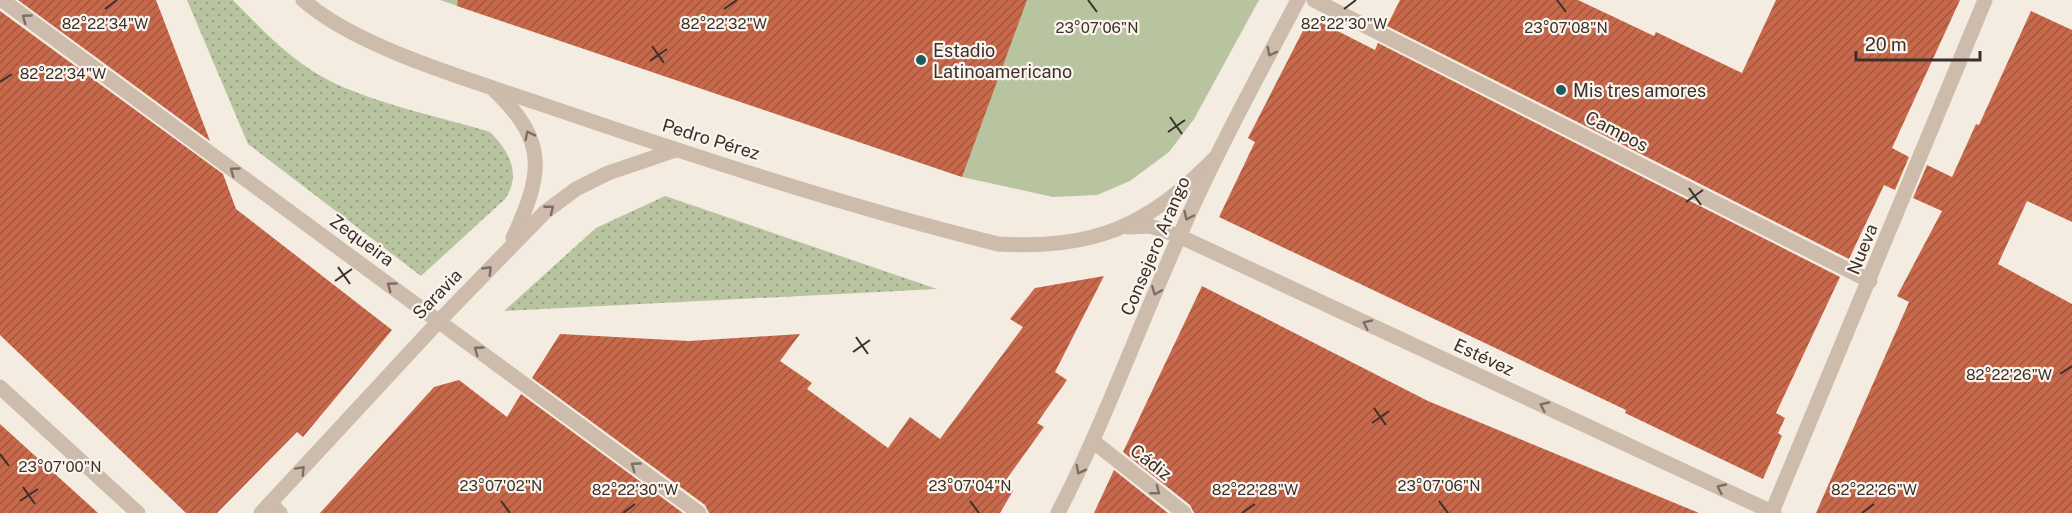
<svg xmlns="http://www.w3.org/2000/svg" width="2072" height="513" font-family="'Public Sans',sans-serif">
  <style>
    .grass { fill: url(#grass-dots) }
    .pitch { fill: #b8c4a0 }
    .building { fill: url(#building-hatch) }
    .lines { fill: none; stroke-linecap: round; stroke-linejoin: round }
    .service { stroke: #cdbbac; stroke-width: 15 }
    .minor { stroke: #cdbbac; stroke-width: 15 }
    .tertiary { stroke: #cdbbac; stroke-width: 15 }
    .oneway { stroke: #7d6f65 }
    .ticks { fill: none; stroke: #3b302b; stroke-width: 2 }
    .poi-dot { fill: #1f5a5e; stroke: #fbf5ee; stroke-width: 2 }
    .labels { text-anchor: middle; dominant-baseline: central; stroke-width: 4.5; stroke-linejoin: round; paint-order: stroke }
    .poi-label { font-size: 18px; fill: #3b302b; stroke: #fbf5ee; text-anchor: start }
    .street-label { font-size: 18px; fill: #3b302b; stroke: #fbf5ee }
    .ticks-label { font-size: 15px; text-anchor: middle; fill: #3b302b; stroke: #fbf5ee; stroke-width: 4.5; stroke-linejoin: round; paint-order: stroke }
  </style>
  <defs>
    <pattern id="grass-dots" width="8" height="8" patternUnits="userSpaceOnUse" patternTransform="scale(1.5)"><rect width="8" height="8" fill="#b8c4a0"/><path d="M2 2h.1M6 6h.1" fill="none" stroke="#97a083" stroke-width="1.8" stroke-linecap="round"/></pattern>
    <pattern id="building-hatch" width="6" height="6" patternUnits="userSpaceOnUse" patternTransform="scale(1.5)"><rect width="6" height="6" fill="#c8694b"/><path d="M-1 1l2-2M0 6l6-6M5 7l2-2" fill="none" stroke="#a4573f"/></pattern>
  </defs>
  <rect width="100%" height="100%" fill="#f4ebe1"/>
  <!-- grass -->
  <g class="grass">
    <path d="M187,0h46c29,30 60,63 99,82 48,23 106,34 158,50 19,19 32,42 15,67l-84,77 -173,-132z"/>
    <path d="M665,196l272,93 -433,22 92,-83z"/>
  </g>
  <!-- pitch -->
  <path class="pitch" d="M440,0h819l-65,119 -25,33 -39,29 -33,14 -44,2 -91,-20z"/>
  <!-- building -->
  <g class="building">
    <path d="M18,0h138l54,141z"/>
    <path d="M458,0h569l-65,177 -505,-171z"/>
    <path d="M1400,0h178l76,36 2,-4 86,41 34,-73h184l-68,148 17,9 -14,33 -11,-5 -35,74 -462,-233z"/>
    <path d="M0,11l223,163 13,35 156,121 -89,107 -6,-5 -80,81h-31l-186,-178z"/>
    <path d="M2031,11l41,19v192l-45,-21 -29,63 74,40v209h-256l93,-211 -12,-6 45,-85 -29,-13 14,-33 25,12 24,-53 3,1z"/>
    <path d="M1310,17l65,33 3,-7 462,234 -64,136 9,5 -7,15 4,3 -19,43 -138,-66 1,-3 -407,-193 36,-75 -7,-4z"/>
    <path d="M1104,276l-49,96 12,8 -30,43 7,4 -41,57 10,7 -13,22h-291l-4,-8 -173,-127 28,-44 129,7 111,-7 -20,27 32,22 -5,6 81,59 22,-31 30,22 83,-112 -13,-8 25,-31z"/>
    <path d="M1202,286l226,115 271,112h-505l-4,-8 -67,-53z"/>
    <path d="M459,380l48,37 14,-23 162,119h-363l114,-126z"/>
    <path d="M0,424l98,89h-98z"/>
    <path d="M1114,470l54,43h-74z"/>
  </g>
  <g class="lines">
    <!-- service -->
    <path class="service" d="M1314,0l556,281"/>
    <!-- minor -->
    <g class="minor">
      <path d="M2,0l697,513"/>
      <path d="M1179,236l595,277"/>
      <path d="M0,387l138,126"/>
      <path d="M1094,442l90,71"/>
      <path d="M270,503l10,10"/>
      <path d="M1772,512l213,-512"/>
    </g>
    <!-- tertiary -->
    <g class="tertiary">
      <path d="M303,0c53,47 164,79 232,102 152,52 306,103 463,142 98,5 149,-17 218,-87"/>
      <path d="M495,91c54,51 47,84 18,147"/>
      <path d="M1128,227l22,-1 29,10"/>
      <path d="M261,513l178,-192 106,-109 31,-23 32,-16 68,-23"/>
      <path d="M1058,513c46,-90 80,-184 121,-276 35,-81 78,-159 119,-237"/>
    </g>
  </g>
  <!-- one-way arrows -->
  <defs><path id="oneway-chevron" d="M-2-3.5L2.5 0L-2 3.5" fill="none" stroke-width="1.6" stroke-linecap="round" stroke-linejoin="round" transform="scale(1.5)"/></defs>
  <g class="oneway">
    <use href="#oneway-chevron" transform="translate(26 18) rotate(-144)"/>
    <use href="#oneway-chevron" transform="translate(1271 52) rotate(118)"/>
    <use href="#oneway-chevron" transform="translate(529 135) rotate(-116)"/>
    <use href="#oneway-chevron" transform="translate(234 171) rotate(-144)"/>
    <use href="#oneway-chevron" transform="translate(550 209) rotate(-38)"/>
    <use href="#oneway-chevron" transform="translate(1188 216) rotate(115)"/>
    <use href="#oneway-chevron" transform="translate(488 270) rotate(-46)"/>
    <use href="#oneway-chevron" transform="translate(391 286) rotate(-144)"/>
    <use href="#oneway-chevron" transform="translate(1156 291) rotate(112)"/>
    <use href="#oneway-chevron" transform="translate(1367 324) rotate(-155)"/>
    <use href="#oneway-chevron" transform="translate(478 350) rotate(-144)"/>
    <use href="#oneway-chevron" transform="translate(1544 406) rotate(-155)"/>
    <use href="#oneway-chevron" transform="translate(635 466) rotate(-144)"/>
    <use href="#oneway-chevron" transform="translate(301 470) rotate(-47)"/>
    <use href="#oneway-chevron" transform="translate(1080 470) rotate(117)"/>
    <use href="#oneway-chevron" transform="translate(1721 488) rotate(-155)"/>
    <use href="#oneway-chevron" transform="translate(1156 491) rotate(38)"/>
  </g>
  <!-- ticks -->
  <path class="ticks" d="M1088,0l9,12M1557,0l9,12M105,9l12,-9M724,9l13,-9M1344,9l12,-9M652,46l12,17M650,61l17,-12M0,82l12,-8M1170,117l12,17M1168,132l17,-12M1689,188l12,17M1686,202l17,-12M338,267l12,17M335,281l17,-12M856,337l12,17M853,352l17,-12M2060,374l12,-8M1374,408l12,17M1372,423l17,-12M0,454l9,12M23,487l12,17M20,501l18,-12M501,501l9,12M970,501l9,12M1439,501l9,12M623,513l12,-9M1242,513l13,-9M1862,513l12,-9"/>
  <!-- markers -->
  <g class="poi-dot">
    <circle cx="921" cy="60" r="6"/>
    <circle cx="1561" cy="90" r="6"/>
  </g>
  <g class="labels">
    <!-- poi labels -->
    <g class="poi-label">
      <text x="933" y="50">Estadio<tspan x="933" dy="21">Latinoamericano</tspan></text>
      <text x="1573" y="90">Mis tres amores</text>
    </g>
    <!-- street labels -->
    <g class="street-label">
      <text transform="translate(1617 131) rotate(27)">Campos</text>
      <text transform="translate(711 139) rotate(17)">Pedro Pérez</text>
      <text transform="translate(362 240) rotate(36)">Zequeira</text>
      <text transform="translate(1155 246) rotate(-67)">Consejero Arango</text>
      <text transform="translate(1862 249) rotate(-68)">Nueva</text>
      <text transform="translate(437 294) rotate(-46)">Saravia</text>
      <text transform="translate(1484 357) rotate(25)">Estévez</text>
      <text transform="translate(1151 462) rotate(38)">Cádiz</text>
    </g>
  </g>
  <g class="ticks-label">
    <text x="724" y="29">82°22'32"W</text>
    <text x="105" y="29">82°22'34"W</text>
    <text x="1344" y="29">82°22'30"W</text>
    <text x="1097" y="33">23°07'06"N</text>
    <text x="1566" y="33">23°07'08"N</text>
    <text x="63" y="79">82°22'34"W</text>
    <text x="2009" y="380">82°22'26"W</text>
    <text x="60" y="472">23°07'00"N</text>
    <text x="501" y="491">23°07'02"N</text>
    <text x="970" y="491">23°07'04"N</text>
    <text x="1439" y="491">23°07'06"N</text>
    <text x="635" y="495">82°22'30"W</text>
    <text x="1255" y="495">82°22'28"W</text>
    <text x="1874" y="495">82°22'26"W</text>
  </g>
  <!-- scale -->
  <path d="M1856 51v9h124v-9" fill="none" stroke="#3b302b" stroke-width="3"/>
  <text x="1865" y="51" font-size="18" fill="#3b302b" stroke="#fbf5ee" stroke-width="4.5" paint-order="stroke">20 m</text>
</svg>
